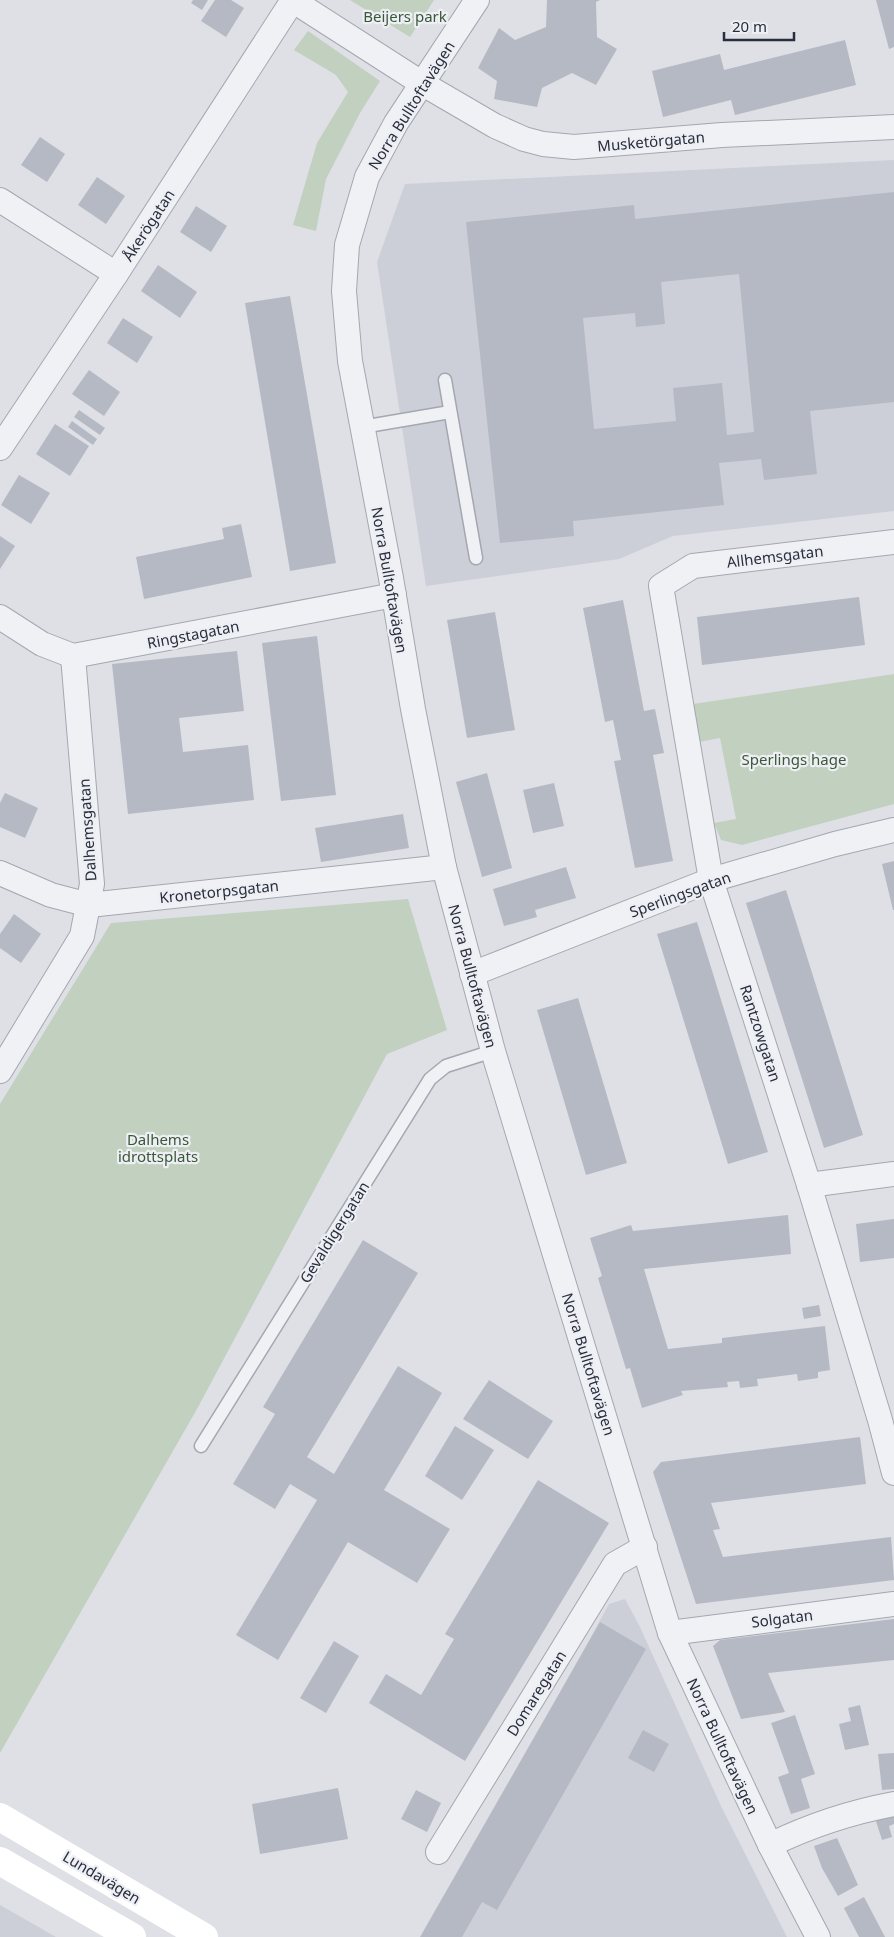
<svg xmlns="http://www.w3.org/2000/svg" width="894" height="1937" font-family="'Noto Sans',sans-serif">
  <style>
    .built { fill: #cccfd8 }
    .green { fill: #c2d0bf }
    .building { fill: #b5b9c3; fill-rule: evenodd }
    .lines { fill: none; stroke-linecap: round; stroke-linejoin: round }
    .service-casing { stroke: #a4a7b0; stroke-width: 15 }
    .minor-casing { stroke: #a4a7b0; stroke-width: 26 }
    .service { stroke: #f0f1f5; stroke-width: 12 }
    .minor { stroke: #f0f1f5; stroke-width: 24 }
    .secondary { stroke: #fff; stroke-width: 28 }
    .labels { text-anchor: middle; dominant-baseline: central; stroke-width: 4.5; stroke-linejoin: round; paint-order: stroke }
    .park-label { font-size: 15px; fill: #3a5736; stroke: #edeff4 }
    .street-label { font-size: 15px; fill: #282e3c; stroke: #edeff4 }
  </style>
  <rect width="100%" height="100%" fill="#dee0e6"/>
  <!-- built -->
  <g class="built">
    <path d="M894,160v351l-221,25 -54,23 -193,27 -49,-324 28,-78z"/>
    <path d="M625,1599l15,28 81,179 66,131h-361l183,-333z"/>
    <path d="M0,1904v1l56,32h-56z"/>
  </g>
  <!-- green -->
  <g class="green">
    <path d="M350,0h84l-24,37z"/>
    <path d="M308,31l72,50 -20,32 -34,66 -10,52 -23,-6 24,-82 31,-51 -12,-17 -42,-25z"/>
    <path d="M894,674v130l-152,41 -21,-5 -7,-17 22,-4 -16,-81 -21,4 -6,-38z"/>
    <path d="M408,899l39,131 -60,24 -190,355 -197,344v-649l111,-181z"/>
  </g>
  <!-- building -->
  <g class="building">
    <path d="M193,0h15l-6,10 -11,-7z"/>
    <path d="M215,0h16l13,8 -18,29 -25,-16z"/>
    <path d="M547,0h53l-4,2 1,35 20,12 -21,36 -24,-12 -30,15 -5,19 -43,-8 3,-18 -19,-13 21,-40 16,12 31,-13z"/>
    <path d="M876,0h18v47l-5,2z"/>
    <path d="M845,40l11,45 -121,30 -4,-15 -68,17 -11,-46 68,-17 4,16z"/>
    <path d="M40,137l25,17 -18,28 -26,-17z"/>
    <path d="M97,177l28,19 -19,28 -28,-19z"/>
    <path d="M894,192v210l-84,9 7,63 -53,6 -3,-21 -42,4 5,42 -151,16 1,15 -74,7 -34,-321 168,-17 1,14zM739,274l15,158 -27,3 -5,-52 -49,5 3,33 -82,8 -11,-111 52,-5 1,14 29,-3 -4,-42z"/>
    <path d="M196,206l31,20 -16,26 -31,-20z"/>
    <path d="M158,265l39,27 -17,26 -39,-27z"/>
    <path d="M290,296l46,267 -46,8 -45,-268z"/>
    <path d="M123,318l30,19 -16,26 -30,-20z"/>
    <path d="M89,370l31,22 -16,24 -32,-22z"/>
    <path d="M79,410l26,18 -5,7 -26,-18z"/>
    <path d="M72,421l25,18 -4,6 -25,-18z"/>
    <path d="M55,424l34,22 -19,30 -34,-22z"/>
    <path d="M19,475l31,18 -19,31 -30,-19z"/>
    <path d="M241,524l11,53 -108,22 -8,-42 88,-18 -2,-11z"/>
    <path d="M0,536l15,10 -15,23z"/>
    <path d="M859,597l6,48 -163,20 -5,-48z"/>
    <path d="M623,600l21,111 11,-2 9,44 -11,2 20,106 -38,7 -21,-107 7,-1 -8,-40 -8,2 -22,-114z"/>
    <path d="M495,612l20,118 -48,8 -20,-118z"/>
    <path d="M317,636l19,159 -55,6 -19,-158z"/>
    <path d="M237,651l7,60 -65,7 4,34 65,-7 6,55 -126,14 -16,-150z"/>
    <path d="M487,773l25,95 -30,9 -26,-95z"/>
    <path d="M554,783l10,43 -31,7 -10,-43z"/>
    <path d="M5,793l33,15 -13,30 -25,-11v-24z"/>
    <path d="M403,814l6,34 -88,14 -6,-34z"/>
    <path d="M894,861v49h-1l-11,-46z"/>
    <path d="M566,867l10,31 -41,12 2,7 -33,9 -11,-37z"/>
    <path d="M786,890l77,245 -39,13 -78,-245z"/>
    <path d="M14,914l27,20 -20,29 -21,-15v-14z"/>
    <path d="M697,922l71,230 -40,12 -71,-230z"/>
    <path d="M578,998l49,165 -41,12 -49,-165z"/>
    <path d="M788,1215l3,39 -147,15 24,80 54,-6v-5l103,-12 5,44 -12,2v6l-20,3 -1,-7 -40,5 1,7 -18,2 -1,-7 -12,1 1,5 -47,4 2,4 -41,13 -12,-40 -4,1 -28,-91 4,-2 -12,-38 41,-13 2,6z"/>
    <path d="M894,1219v39l-34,4 -4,-38z"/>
    <path d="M363,1240l55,33 -111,184 27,17 64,-108 44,27 -58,97 66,39 -33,54 -69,-41 -70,118 -42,-25 81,-135 -27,-16 -15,25 -42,-25 42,-70 -12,-7z"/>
    <path d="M819,1305l2,11 -17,3 -2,-11z"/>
    <path d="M489,1380l64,41 -25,38 -65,-40z"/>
    <path d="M455,1426l39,24 -32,50 -37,-24z"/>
    <path d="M860,1437l6,47 -155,19 9,26 -7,1 10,27 168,-20 3,43 -198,24 -43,-132 8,-10z"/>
    <path d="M538,1480l71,43 -144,238 -96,-58 17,-29 35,21 33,-56 -9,-5z"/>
    <path d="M894,1619v41l-126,13 17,39 -44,7 -28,-73 7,-6z"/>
    <path d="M600,1622l46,27 -149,261 -15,-8 -20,35h-42z"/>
    <path d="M334,1641l25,15 -33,57 -26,-15z"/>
    <path d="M860,1705l9,40 -24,5 -6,-26 12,-3 -3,-13z"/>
    <path d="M795,1715l20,59 -14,5 9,29 -19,6 -13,-37 11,-4 -18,-50z"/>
    <path d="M643,1730l26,14 -15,28 -26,-14z"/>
    <path d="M894,1753v36l-12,1 -4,-36z"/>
    <path d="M338,1788l10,51 -88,15 -8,-50z"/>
    <path d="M416,1790l25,13 -14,29 -26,-13z"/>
    <path d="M894,1809v15l-5,2 3,11 -10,3 -8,-25z"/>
    <path d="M837,1838l21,47 -20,11 -16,-28 -8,-22z"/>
    <path d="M864,1897l21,40h-26l-15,-29z"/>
  </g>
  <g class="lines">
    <defs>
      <g id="service">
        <path d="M445,380l31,178"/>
        <path d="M362,427l88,-15"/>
        <path d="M201,1446l229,-367 16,-13 47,-15"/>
      </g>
      <g id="minor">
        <path d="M292,0l131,84 72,42 29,13 19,5 31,3 148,-12 172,-8"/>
        <path d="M477,0l-81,123 -29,54 -20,68 -3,46 6,70 41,217 22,131 31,158 49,184 177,582 100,212 48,92"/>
        <path d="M0,200l116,74"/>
        <path d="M0,448l116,-174 177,-274"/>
        <path d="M894,542l-201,24 -32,20 50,294 98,305 71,235 14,53"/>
        <path d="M0,617l42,27 31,12 321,-61"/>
        <path d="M0,873l51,22 38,10 355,-38"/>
        <path d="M472,974l239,-94 124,-36 59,-14"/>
        <path d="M0,1071l82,-135 10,-52 -19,-228"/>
        <path d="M809,1185l85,-11"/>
        <path d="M670,1633l224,-29"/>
        <path d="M770,1845c39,-19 81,-33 124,-41"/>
        <path d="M438,1852l177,-288 30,-17"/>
      </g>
    </defs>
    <!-- service casing -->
    <use href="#service" class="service-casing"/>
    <!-- minor casing -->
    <use href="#minor" class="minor-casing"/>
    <!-- service -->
    <use href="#service" class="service"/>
    <!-- minor -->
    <use href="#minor" class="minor"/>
    <!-- secondary -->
    <g class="secondary">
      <path d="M0,1817l204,120"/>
      <path d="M0,1861l132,76"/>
    </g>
  </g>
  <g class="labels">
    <!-- park labels -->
    <g class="park-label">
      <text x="405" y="16">Beijers park</text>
      <text x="794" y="759">Sperlings hage</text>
      <text x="158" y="1139">Dalhems<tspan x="158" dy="17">idrottsplats</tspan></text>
    </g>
    <!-- street labels -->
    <g class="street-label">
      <text transform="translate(411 105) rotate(-58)">Norra Bulltoftavägen</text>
      <text transform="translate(651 141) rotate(-5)">Musketörgatan</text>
      <text transform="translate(148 225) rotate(-57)">Åkerögatan</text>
      <text transform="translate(775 556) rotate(-7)">Allhemsgatan</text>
      <text transform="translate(390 580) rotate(80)">Norra Bulltoftavägen</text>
      <text transform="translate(193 634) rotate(-11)">Ringstagatan</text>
      <text transform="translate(87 830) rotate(-94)">Dalhemsgatan</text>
      <text transform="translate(219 891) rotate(-6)">Kronetorpsgatan</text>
      <text transform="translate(680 894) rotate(-20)">Sperlingsgatan</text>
      <text transform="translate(473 976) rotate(75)">Norra Bulltoftavägen</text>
      <text transform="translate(761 1033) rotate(72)">Rantzowgatan</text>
      <text transform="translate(334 1232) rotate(-58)">Gevaldigergatan</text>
      <text transform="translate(589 1364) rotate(73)">Norra Bulltoftavägen</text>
      <text transform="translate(782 1618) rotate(-7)">Solgatan</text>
      <text transform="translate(536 1693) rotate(-58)">Domaregatan</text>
      <text transform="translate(723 1746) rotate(65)">Norra Bulltoftavägen</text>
      <text transform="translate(102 1877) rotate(31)">Lundavägen</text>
    </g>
  </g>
  <!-- scale -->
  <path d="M724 32v8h70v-8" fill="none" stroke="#282e3c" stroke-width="2.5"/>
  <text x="732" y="32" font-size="15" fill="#282e3c" stroke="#edeff4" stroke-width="4" paint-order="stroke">20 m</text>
</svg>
